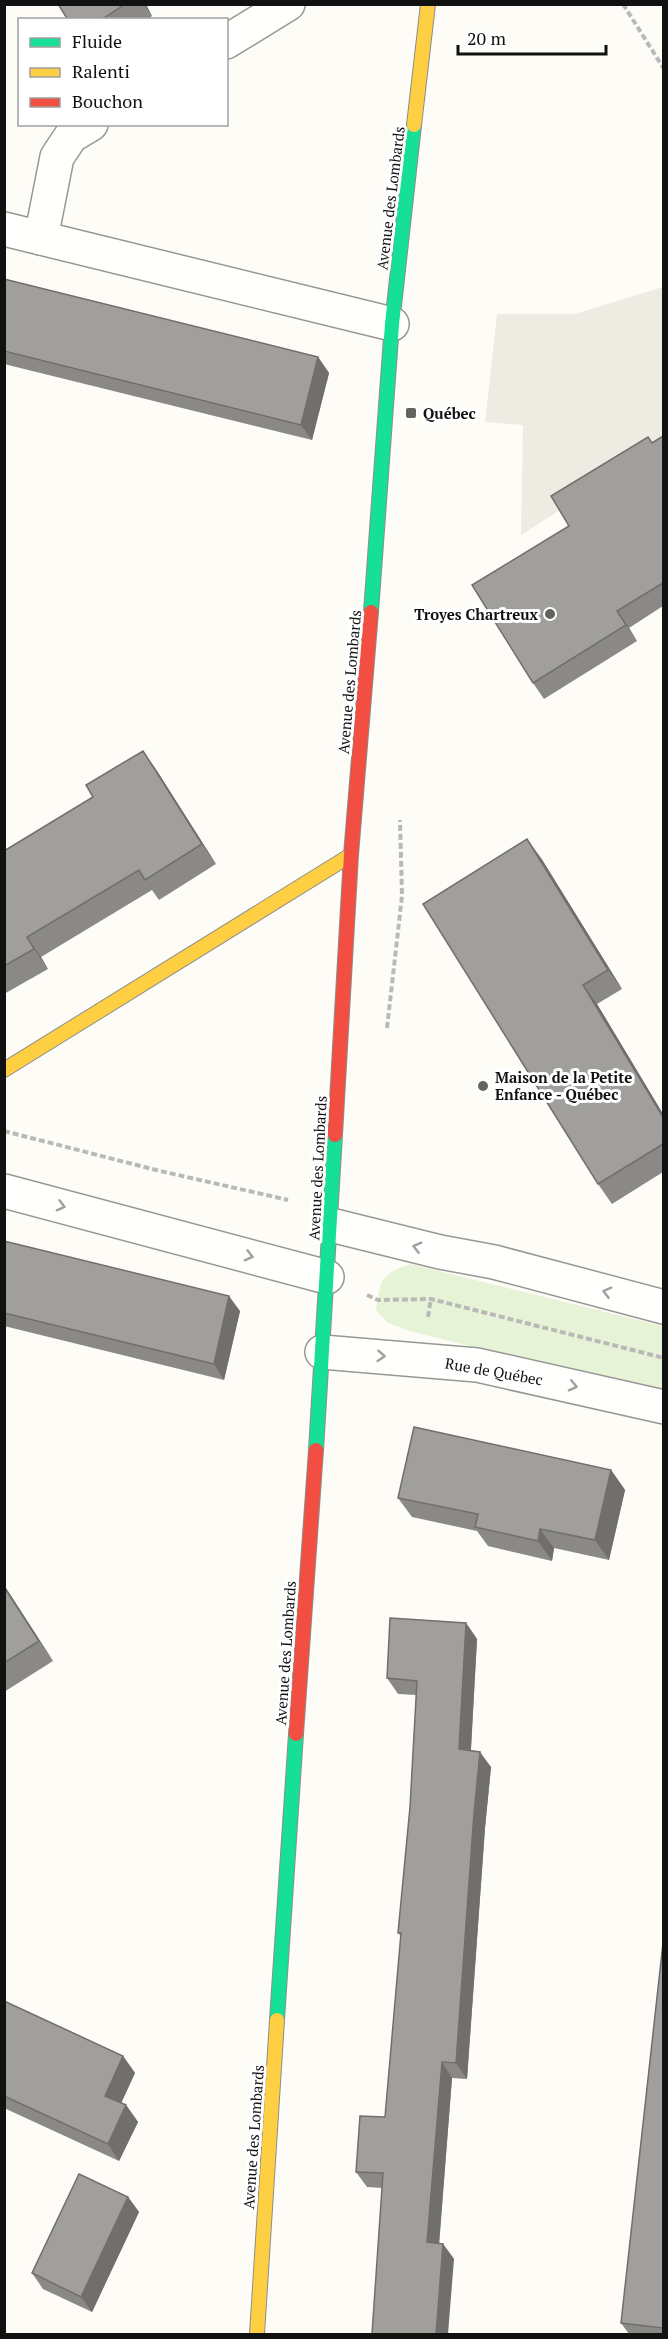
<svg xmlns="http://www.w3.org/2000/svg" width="668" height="2339" font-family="'PT Serif',serif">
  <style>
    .green { fill: #e7f3d7 }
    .plaza { fill: #edebe2 }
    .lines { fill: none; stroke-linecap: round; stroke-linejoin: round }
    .street-casing { stroke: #979795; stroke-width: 36 }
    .fast-casing { stroke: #8e8d8b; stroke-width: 16 }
    .slow-casing { stroke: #8e8d8b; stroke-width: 16 }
    .jam-casing { stroke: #8e8d8b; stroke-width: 16 }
    .path { stroke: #b9b9b8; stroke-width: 4; stroke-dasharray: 6 3; stroke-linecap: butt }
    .street { stroke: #fffffe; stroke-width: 33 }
    .fast { stroke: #16e098; stroke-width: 14 }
    .slow { stroke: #ffcf43; stroke-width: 14 }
    .jam { stroke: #f24e42; stroke-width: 14 }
    .wall { fill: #8a8986 }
    .shaded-wall { fill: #716f6d }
    .building { fill: #a19f9c; stroke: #716f6d; stroke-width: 1.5 }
    .oneway { stroke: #a0a09f }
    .poi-dot { fill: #646362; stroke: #fff; stroke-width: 2 }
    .labels { text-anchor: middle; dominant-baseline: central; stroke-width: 6; stroke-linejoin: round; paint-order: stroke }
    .street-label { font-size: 15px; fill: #111; stroke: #fff }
    .poi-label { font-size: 15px; font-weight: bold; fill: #111; stroke: #fff; text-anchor: start }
  </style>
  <rect width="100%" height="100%" fill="#fdfcf7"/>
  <!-- green -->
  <path class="green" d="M410,1264l253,62v69l-253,-64 -22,-8 -12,-13c5,-31 4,-35 34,-46z"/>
  <!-- plaza -->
  <path class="plaza" d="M663,287v157l-142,91 2,-110 -38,-3 12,-108h78z"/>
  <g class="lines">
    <defs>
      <g id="street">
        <path d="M226,42l62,-38"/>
        <path d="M4,229l388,95"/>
        <path d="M41,238l16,-81 14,-21 20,-12"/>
        <path d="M4,1191l323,86"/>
        <path d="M331,1225l109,27 54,10 170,45"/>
        <path d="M322,1352l155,13 187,42"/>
      </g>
      <g id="fast">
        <path d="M371,612l21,-288 22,-199"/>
        <path d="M316,1450l19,-315"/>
        <path d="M277,2020l19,-286"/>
      </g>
      <g id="slow">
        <path d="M414,125l14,-121"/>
        <path d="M4,1070l347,-215"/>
        <path d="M257,2334l20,-314"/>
      </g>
      <g id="jam">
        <path d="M335,1135l16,-280 20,-243"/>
        <path d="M296,1734l20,-284"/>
      </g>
    </defs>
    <!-- street casing -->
    <use href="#street" class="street-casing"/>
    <!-- fast casing -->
    <use href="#fast" class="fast-casing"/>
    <!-- slow casing -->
    <use href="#slow" class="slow-casing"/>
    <!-- jam casing -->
    <use href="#jam" class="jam-casing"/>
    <!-- path -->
    <g class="path">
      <path d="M623,4l41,65"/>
      <path d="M387,1028l15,-132 -2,-76"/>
      <path d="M4,1131l152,39 132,30"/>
      <path d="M367,1295l11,5 53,-1 233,59"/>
      <path d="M428,1317l3,-19"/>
    </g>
    <!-- street -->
    <use href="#street" class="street"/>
    <!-- fast -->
    <use href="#fast" class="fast"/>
    <!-- slow -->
    <use href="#slow" class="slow"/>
    <!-- jam -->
    <use href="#jam" class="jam"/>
  </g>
  <!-- wall -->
  <g class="wall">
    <path d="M58,4h88l6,12 -5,4h-79z"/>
    <path d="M4,279l314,78 11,16 -17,67 -308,-76z"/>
    <path d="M663,436v170l-34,22 8,13 -93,58 -11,-16 36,-157 83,-83z"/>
    <path d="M143,751l14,20 59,93 -57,36 -7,-10 -111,67 7,12 -44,25v-143l89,-54z"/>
    <path d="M541,858l81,131 -25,15 66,110v58l-51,32 -14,-20z"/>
    <path d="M4,1241l236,70 -16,69 -220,-54z"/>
    <path d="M611,1470l14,20 -16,70 -55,-12 -2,13 -64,-15 -11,-15 -65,-14 -14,-19z"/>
    <path d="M4,1585l49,76 -49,31z"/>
    <path d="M466,1623l11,16 -6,111 20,17 -6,61 -18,251 -15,-1 -13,165 4,1 11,15 -72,-71 -15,-1 -11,-15 29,-55 16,-181 -3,-3 12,-126 6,-112 -18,-1 -11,-16z"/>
    <path d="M663,1943v391h-34l-8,-11z"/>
    <path d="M4,2001l119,55 12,17 -14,30 5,2 12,17 -19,39 -115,-53z"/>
    <path d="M128,2197l11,15 -47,100 -49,-23 -11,-16z"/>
  </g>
  <!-- shaded-wall -->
  <g class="shaded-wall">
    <path d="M144,4l2,1 6,11z"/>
    <path d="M318,357l11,16 -17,67 -11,-15z"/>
    <path d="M617,611l12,17 8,13 -11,-16z"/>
    <path d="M143,751l14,20 59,93 -14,-20z"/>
    <path d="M527,839l14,19 81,131 -14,-19z"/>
    <path d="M27,937l14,20 7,12 -14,-20z"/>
    <path d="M583,985l14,19 66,110v3z"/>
    <path d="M229,1296l11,15 -16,69 -10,-16z"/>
    <path d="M611,1470l14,20 -16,70 -14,-20z"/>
    <path d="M540,1529l14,19 -2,13 -14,-20z"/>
    <path d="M4,1585l49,76 -14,-20 -35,-54z"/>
    <path d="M466,1623l11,16 -7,125 -11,-15z"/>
    <path d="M480,1752l11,15 -6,61 -18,251 -11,-16 18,-250z"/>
    <path d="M123,2056l12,17 -18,39 -12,-16z"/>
    <path d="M442,2062l10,16 -14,180 -11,-16z"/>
    <path d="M126,2105l12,17 -19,39 -11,-17z"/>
    <path d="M128,2197l11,15 -47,100 -11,-15z"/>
    <path d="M443,2244l11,15 -6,75h-12z"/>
  </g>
  <!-- building -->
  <g class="building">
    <path d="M58,4h67l-24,16h-33z"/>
    <path d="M4,279l314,78 -17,68 -297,-74z"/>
    <path d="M663,436v147l-46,28 9,14 -93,58 -61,-98 97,-59 -18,-30 97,-59 4,6z"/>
    <path d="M143,751l59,93 -57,36 -6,-10 -112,67 7,12 -30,17v-115l89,-54 -7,-12z"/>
    <path d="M527,839l81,131 -25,15 80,132v27l-65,40 -175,-280z"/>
    <path d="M4,1241l225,55 -15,68 -210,-51z"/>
    <path d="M414,1427l197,43 -16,70 -55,-11 -2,12 -63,-14 3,-13 -80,-16z"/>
    <path d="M4,1587l35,54 -35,22z"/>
    <path d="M390,1618l76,5 -7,126 21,3 -6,61 -18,250 -14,-1 -15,180 16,2 -7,90h-64l11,-161 -27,-1 4,-56 25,1 16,-184h-3l12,-126 7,-126 -30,-3z"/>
    <path d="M663,1943v385l-42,-5z"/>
    <path d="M4,2001l119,55 -18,40 21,9 -18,39 -104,-48z"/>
    <path d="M79,2174l49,23 -47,100 -49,-24z"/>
  </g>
  <!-- one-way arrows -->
  <defs><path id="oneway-chevron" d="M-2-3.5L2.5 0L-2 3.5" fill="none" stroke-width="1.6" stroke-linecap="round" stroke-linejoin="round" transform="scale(1.5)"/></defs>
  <g class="oneway">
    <use href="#oneway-chevron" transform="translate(61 1206) rotate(15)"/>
    <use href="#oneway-chevron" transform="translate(417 1247) rotate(-166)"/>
    <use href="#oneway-chevron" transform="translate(249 1256) rotate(15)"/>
    <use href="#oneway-chevron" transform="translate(607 1292) rotate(-165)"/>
    <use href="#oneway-chevron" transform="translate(381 1356) rotate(4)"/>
    <use href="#oneway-chevron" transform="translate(573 1386) rotate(13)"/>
  </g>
  <!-- markers -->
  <g class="poi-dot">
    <rect x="405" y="407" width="12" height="12" rx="3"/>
    <circle cx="550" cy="614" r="6"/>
    <circle cx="483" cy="1086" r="6"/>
  </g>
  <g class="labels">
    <!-- street labels -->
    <g class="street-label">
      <text transform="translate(390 198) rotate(-83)">Avenue des Lombards</text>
      <text transform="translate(349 682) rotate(-85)">Avenue des Lombards</text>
      <text transform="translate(317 1168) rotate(-87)">Avenue des Lombards</text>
      <text transform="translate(494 1371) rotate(10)">Rue de Québec</text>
      <text transform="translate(285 1653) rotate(-86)">Avenue des Lombards</text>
      <text transform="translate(253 2137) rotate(-86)">Avenue des Lombards</text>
    </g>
    <!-- poi labels -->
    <g class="poi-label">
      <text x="423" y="413">Québec</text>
      <text x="538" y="614" text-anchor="end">Troyes Chartreux</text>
      <text x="495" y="1077">Maison de la Petite<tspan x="495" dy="17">Enfance - Québec</tspan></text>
    </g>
  </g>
  <!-- border -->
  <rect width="668" height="2339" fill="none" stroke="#111111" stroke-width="12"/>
  <!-- legend -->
  <rect x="18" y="18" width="210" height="108" fill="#ffffff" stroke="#a0a0a0" stroke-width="1.5"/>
  <rect x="30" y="38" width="30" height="9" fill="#16e098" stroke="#a0a0a0" stroke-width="1.5"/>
  <text x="72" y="48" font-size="18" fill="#111111">Fluide</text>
  <rect x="30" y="68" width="30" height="9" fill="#ffcf43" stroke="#a0a0a0" stroke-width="1.5"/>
  <text x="72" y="78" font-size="18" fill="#111111">Ralenti</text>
  <rect x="30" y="98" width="30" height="9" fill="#f24e42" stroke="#a0a0a0" stroke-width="1.5"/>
  <text x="72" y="108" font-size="18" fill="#111111">Bouchon</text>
  <!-- scale -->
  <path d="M458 45v9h148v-9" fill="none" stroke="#111111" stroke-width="3"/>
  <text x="467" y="45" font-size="18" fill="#111111" stroke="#ffffff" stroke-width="4.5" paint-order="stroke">20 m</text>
</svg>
